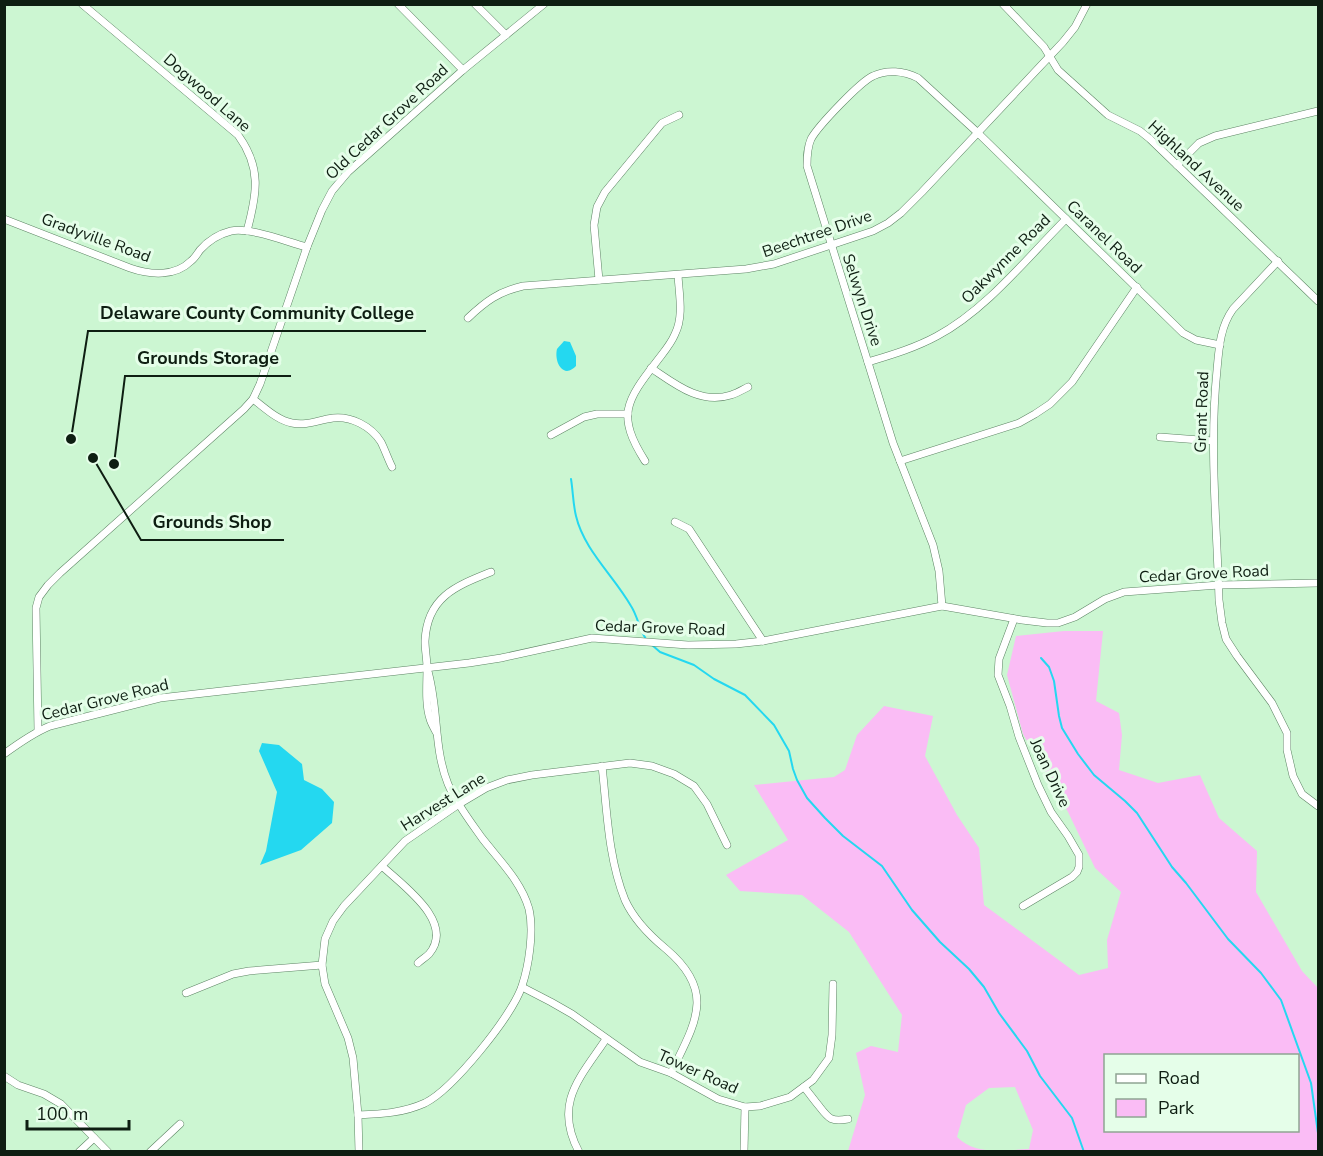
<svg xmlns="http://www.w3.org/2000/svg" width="1323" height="1156" font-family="'Nunito Sans',sans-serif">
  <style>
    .green { fill: #fabcf5; fill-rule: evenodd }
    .water { fill: #24d8f0 }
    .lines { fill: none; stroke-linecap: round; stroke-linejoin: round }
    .stream { stroke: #24d8f0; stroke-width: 2 }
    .minor-casing { stroke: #5d8464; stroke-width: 8 }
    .minor { stroke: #fff; stroke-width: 7 }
    .labels { text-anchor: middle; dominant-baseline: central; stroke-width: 6; stroke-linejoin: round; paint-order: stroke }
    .street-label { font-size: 16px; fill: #0e1e12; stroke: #e5fee9 }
    .leader { fill: none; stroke: #0e1e12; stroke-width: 2 }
    .callout-dot { fill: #0e1e12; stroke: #e5fee9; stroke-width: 2 }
    .callout-label { font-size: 18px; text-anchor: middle; font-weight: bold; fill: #0e1e12; stroke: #e5fee9; stroke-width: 6; stroke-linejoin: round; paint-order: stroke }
  </style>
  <rect width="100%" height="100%" fill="#ccf6d2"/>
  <!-- green -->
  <path class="green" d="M1064,631h39l-7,70 23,12 3,22 -3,35 39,13 42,-8 19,43 38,33 -1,41 46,79 16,17v163h-470l17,-56 -9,-42 15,-7 27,6 4,-37 -53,-83 -47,-37 -62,-4 -14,-16 62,-35 -34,-55 80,-8 11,-7 12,-35 27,-29 49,10 -8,40 32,59 22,33 5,57 95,70 29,-7 -1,-28 14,-48 -26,-24 -27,-56 -45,-78 -16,-59 9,-39zM1106,1056h192v74h-192zM1015,1087l18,43 -4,19c-25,1 -53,7 -72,-12l9,-32 23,-17z"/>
  <!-- water -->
  <g class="water">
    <path d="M564,341l6,1 6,14v10c-2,2 -6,5 -9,5 -9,-1 -12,-14 -10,-22 2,-3 5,-5 7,-8z"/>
    <path d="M262,743l17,2 23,19 2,16 18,9 12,13 -2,21 -31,27 -41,15 6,-14 11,-59 -18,-41z"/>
  </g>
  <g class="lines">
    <!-- stream -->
    <g class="stream">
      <path d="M571,479c2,12 2,25 5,37 8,34 38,60 55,90 7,11 8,23 15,33"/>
      <path d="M652,645l8,7 34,13 20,14 31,16 29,30 15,26 4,18 4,11 10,18 18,20 18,18 39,30 30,44 28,32 29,27 15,18 15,26 28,38 13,25 32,42 12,34"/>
      <path d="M1041,658l8,9 5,14 5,35 3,12 16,26 16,21 31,26 12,12 35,54 14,16 42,56 33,34 20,27 30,83 7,50"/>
    </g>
    <defs>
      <g id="minor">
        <path d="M82,4l156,131c24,33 19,59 9,96"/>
        <path d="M398,4l65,66"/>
        <path d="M475,4l31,31"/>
        <path d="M1003,4l41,43 14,23 50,45 32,16 10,8 168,162"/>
        <path d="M1177,165l22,-22 16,-7 103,-25"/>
        <path d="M4,219l126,49c20,7 45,9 61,-7 4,-3 6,-7 9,-11 8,-9 19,-16 31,-19 19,-4 56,11 76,16"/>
        <path d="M1278,261l-45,48c-13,18 -14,39 -16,61 -8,77 0,154 2,230l3,23 4,16 11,17 35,47 15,30v17l6,26 9,18 16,12"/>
        <path d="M599,280l-5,-55 3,-18 8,-15 57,-69 17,-8"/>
        <path d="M468,318c18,-17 30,-26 55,-32l223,-17 28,-5 99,-33 15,-8 13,-10 21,-21 141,-150 12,-15 12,-23"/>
        <path d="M868,362c23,-7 47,-14 69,-26 49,-26 90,-78 129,-117"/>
        <path d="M651,368c24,16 49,37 80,27 6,-2 11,-5 17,-8"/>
        <path d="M253,399c12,9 24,21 39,24 15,3 26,-3 41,-5 18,-2 38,8 48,24 4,8 7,17 11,25"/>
        <path d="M551,435l33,-18 13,-3h31"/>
        <path d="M1160,437l53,4"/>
        <path d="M645,461c-29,-46 -19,-60 12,-100 6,-8 14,-17 18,-27 9,-18 4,-40 3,-59"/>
        <path d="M900,461l119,-38 16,-9 15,-10 22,-22 65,-95"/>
        <path d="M675,522l14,7 74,112"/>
        <path d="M942,606l-3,-35 -6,-26 -40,-102 -86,-277c0,-9 0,-18 4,-27 7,-13 49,-57 62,-63 14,-7 31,-5 45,2l60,55 205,200 13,7 24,5"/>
        <path d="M1014,619l-15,40 -1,16 12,31 9,31 19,48 13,27 17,24 11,19v12l-2,5 -5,5 -49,29"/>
        <path d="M38,731l-2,-123 3,-11 9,-12 12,-12 184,-164 9,-10 7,-15 47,-137 15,-37 10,-19 16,-19 115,-102 81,-66"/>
        <path d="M436,732c-2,-4 -5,-9 -6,-13 -5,-15 -3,-35 -3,-51 0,-9 -2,-18 -2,-27 2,-44 31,-55 66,-69"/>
        <path d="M4,754c15,-11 29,-21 46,-28l110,-28 309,-35 32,-5 91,-20 96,7 48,-1 27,-3 179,-35 80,14 25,3h11l17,-6 30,-18 19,-7 95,-7 99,-2"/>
        <path d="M602,766c5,44 6,92 23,134 9,20 24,35 41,49 51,43 29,74 5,124"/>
        <path d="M382,866c20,19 74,56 47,88 -3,3 -8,6 -11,9"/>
        <path d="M522,987l29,15 21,12 68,48 31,11 47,26 27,8 15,-1 30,-9 23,-17 16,-22 3,-23 1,-51"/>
        <path d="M186,993l47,-19 16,-3 73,-6"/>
        <path d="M4,1076l14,9 26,9 17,10 47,48"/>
        <path d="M804,1087c5,6 10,13 15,19 10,13 12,16 29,13"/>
        <path d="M358,1115c23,-1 45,-2 67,-12 28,-14 87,-87 97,-117 7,-21 12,-55 7,-77 -8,-28 -30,-49 -47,-71 -12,-17 -26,-35 -34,-54 -15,-37 -9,-78 -21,-116"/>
        <path d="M79,1152l15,-14"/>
        <path d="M150,1152l30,-28"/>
        <path d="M359,1152l-1,-37 -5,-57 -5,-20 -23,-54 -3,-19 3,-26 8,-18 11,-15 61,-65 54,-37 27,-16 21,-8 25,-5 98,-12 22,3 22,8 20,12 13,18 20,41"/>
        <path d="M579,1152c-26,-49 1,-74 27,-113"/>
        <path d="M744,1152l1,-45"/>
      </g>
    </defs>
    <!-- minor casing -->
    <use href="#minor" class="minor-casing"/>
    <!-- minor -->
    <use href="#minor" class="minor"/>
  </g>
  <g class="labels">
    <!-- street labels -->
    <g class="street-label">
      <text transform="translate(207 93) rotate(41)">Dogwood Lane</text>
      <text transform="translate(387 122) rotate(-43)">Old Cedar Grove Road</text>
      <text transform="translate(1196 166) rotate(43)">Highland Avenue</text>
      <text transform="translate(817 234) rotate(-19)">Beechtree Drive</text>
      <text transform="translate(1104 237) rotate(44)">Caranel Road</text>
      <text transform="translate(96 238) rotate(20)">Gradyville Road</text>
      <text transform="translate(1006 259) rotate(-45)">Oakwynne Road</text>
      <text transform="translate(862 300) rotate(72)">Selwyn Drive</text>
      <text transform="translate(1202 412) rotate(-88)">Grant Road</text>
      <text transform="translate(1204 574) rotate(-3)">Cedar Grove Road</text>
      <text transform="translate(660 628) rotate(2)">Cedar Grove Road</text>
      <text transform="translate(105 700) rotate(-14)">Cedar Grove Road</text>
      <text transform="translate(1050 773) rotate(65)">Joan Drive</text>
      <text transform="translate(443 802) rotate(-32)">Harvest Lane</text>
      <text transform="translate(698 1072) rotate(24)">Tower Road</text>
    </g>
  </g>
  <!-- callouts -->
  <path class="leader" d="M71 439L88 331H426M114 464L125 376H291M93 458L141 540H284"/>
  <g class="callout-dot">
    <circle cx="71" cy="439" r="6"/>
    <circle cx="114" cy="464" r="6"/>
    <circle cx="93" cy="458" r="6"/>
  </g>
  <g class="callout-label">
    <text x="257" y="319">Delaware County Community College</text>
    <text x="208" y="364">Grounds Storage</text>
    <text x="212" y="528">Grounds Shop</text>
  </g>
  <!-- border -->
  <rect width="1323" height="1156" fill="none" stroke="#0e1e12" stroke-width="12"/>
  <!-- legend -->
  <rect x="1104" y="1054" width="195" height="78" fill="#e5fee9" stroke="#8fa493" stroke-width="1.5"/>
  <rect x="1116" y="1074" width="30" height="9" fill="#ffffff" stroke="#8fa493" stroke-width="1.5"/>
  <text x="1158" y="1084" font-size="18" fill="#0e1e12">Road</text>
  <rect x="1116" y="1099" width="30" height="18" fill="#fabcf5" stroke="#8fa493" stroke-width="1.5"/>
  <text x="1158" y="1114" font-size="18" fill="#0e1e12">Park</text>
  <!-- scale -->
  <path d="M27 1120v9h102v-9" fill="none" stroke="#0e1e12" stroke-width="3"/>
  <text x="36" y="1120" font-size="18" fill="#0e1e12" stroke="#e5fee9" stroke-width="4.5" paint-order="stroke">100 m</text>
</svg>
